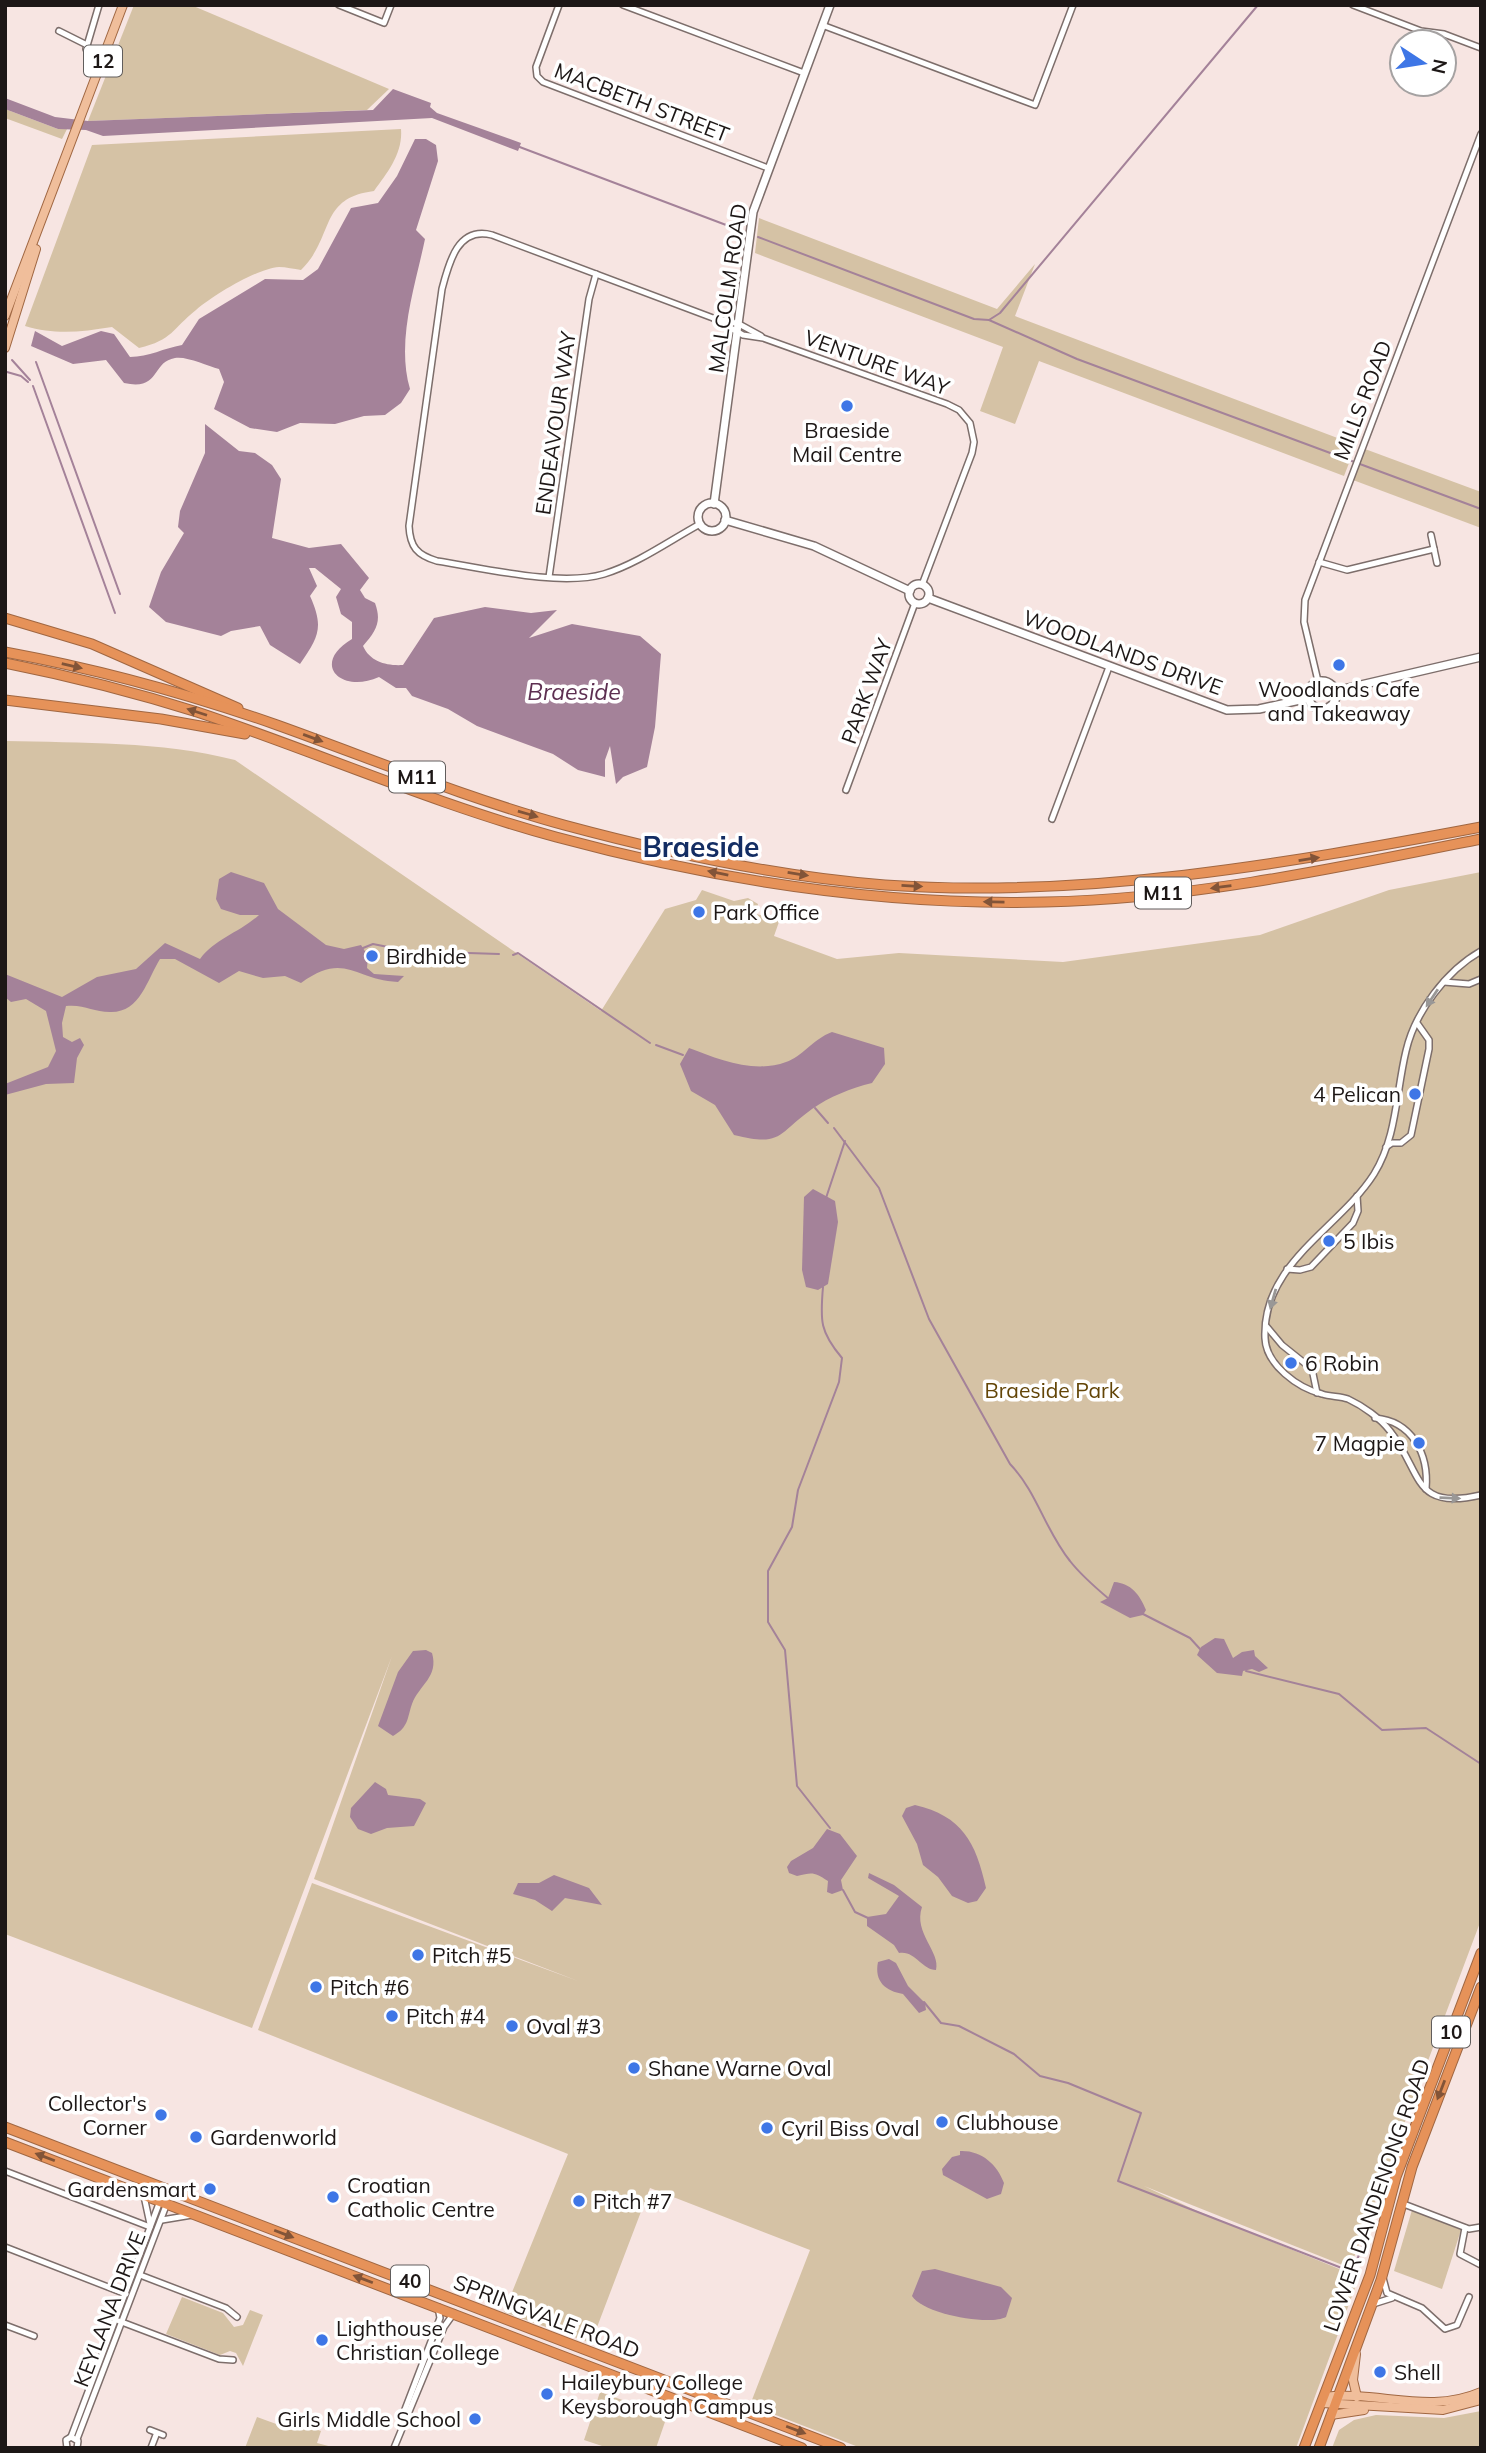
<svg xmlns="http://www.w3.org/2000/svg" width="1486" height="2453" font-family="Mulish,sans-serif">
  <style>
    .green { fill: #d5c2a5 }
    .water { fill: #a48299 }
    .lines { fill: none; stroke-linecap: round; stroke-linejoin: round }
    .stream { stroke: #a48299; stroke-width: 2 }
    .street-casing { stroke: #7d6e6b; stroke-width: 8 }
    .secondary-casing { stroke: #7d6e6b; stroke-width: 10 }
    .primary-casing { stroke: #a06742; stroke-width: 10 }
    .highway-casing { stroke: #a06742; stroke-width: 11 }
    .street { stroke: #fff; stroke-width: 5 }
    .secondary { stroke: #fff; stroke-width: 7 }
    .primary { stroke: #f0be9b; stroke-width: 8 }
    .highway { stroke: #e69259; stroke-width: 9 }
    .oneway { fill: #825438 }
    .oneway2 { fill: #999796 }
    .poi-dot { fill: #3e76e6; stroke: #fff; stroke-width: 2.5 }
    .labels { text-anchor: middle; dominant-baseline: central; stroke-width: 7; stroke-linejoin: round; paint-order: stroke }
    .shield { fill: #fff; stroke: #615d5c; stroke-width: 2 }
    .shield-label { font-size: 19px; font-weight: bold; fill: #1d1716 }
    .street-label { font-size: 21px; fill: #1d1716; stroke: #fff }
    .poi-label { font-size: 21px; fill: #1d1716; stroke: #fff; text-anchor: start }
    .park-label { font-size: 21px; fill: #634507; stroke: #fff }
    .water-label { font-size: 23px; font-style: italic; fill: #5d2f51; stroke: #fff }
    .district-label { font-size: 28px; font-weight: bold; fill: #132d63; stroke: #fff }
  </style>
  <rect width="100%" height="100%" fill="#f7e5e2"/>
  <!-- green -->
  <g class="green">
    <path d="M134,5h57l198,84 -22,21 -279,11z"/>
    <path d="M5,109l53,20 10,-2 -6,12 -57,-21z"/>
    <path d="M401,129c2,24 -13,43 -27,62 -56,7 -39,46 -73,79 -7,-1 -15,-3 -22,-3 -23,2 -65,28 -83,43 -24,19 -23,30 -57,38l-27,-21c-31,5 -57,8 -87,-1l67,-181z"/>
    <path d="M759,218l238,91 38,-45 -20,52 341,129 -12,31 -305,-115 -24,63 -35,-13 23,-64 -248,-94z"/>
    <path d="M1365,449l116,43v36l-128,-48z"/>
    <path d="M5,741c77,2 155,0 230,19l366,251 64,-102 31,-9 6,-10 32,11 14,-3 10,6 -2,10 24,5 -6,17 63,23 62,-6 164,9 197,-27 129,-45 92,-18v1048l-131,348 -206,-82 51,24 164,67 -63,171h-435l-111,-43 60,-155 -160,-62 -59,155 -87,-31 64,-158 -310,-124 54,-147 266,98 -264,-102 78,-223 -140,372 -247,-94z"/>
    <path d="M1412,2210l49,20 -19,59 -48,-18z"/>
    <path d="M182,2297l41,16 11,14 9,-2 7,-15 13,5 -20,51 -7,-13 -6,-2 -10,4 -54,-21z"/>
    <path d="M600,2392l67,24 -11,32h-48l-24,-8z"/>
    <path d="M1481,2411v37h-149l7,-18 15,-10 22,-5 68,3z"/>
    <path d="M257,2417l22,8 4,-6 38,12 -4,12 19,5h-91z"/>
  </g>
  <!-- water -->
  <g class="water">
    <path d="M393,89l38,14 -1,4 7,6 84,30 -3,8 -86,-33 -329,18 -17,-6 -28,-1 -53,-20v-11l50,19 33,4 285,-11z"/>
    <path d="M415,139h11l10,6 2,16 -22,69 9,9c-10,48 -29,102 -15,150l-9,14 -16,12 -21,1 -29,8 -35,-1 -23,9 -27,-4 -36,-19 10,-27 -5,-13c-12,-3 -32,-13 -44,-11 -24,4 -14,33 -51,25l-18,-23 -33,4 -42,-18 4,-15 27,15 39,-15 13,3 16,23c19,0 34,-9 52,-12l17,-26 66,-40 38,1 15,-11 33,-61 27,-5 19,-27z"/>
    <path d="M205,424l34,27 16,2 17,12 9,14 -9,59 37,10 32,-4 28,34 -9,12 5,8 10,5c7,19 1,28 -12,43 7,16 24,20 40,19l31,-47 51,-11 46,6 26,-3 -28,28 43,-14 68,12 21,18 -6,73 -8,40 -24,10 -7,7 -6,-38 -5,14v17l-27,-7 -25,-16 -76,-28 -29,-17 -36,-13 -6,-8h-10l-17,-11c-38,17 -69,-13 -27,-38v-17l-11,-8 -5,-17 5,-8 -26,-21h-6l8,18 -7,10c14,31 9,41 -10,68l-30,-19 -10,-19 -29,5 -10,5 -55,-14 -17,-15 12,-35 23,-39 -6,-6 2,-16 25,-58z"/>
    <path d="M231,872l33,11 14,26 48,36 18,4 17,-4 7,11 -1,12 7,6 30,2 -6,6c-44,-2 -53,-31 -97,1l-16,-7 -22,2 -24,-7 -20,12 -44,-24h-15c-13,21 -20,54 -50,53 -17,0 -26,-8 -44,-6l-4,17 1,14 9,5 8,-4 4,7 -7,13 -3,25 -28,1 -41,11v-11l43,-17 8,-16 -10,-40 -20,-12 -15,3 -6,-5v-23l57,23 35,-20 39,-8 29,-26 35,16c16,-21 39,-26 59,-44h-19l-19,-6 -5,-10 3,-20z"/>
    <path d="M832,1032l52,16 1,16 -13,19c-21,5 -43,14 -60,26 -35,25 -29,38 -78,26l-19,-30 -24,-14 -11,-27 9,-16c29,11 65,26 97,14 16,-5 27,-23 46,-30z"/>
    <path d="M813,1189l22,12 3,21 -10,62 -10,6 -12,-3 -4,-17 2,-73z"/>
    <path d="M1114,1582c17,1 26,13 32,28l-3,5 -13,3 -30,-16 8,-4z"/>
    <path d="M1215,1638l9,1 9,19 9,-6 12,-2 1,6 13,12 -9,4 -7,-3 -9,2 -1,5 -25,-3 -20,-18 4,-8z"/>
    <path d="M426,1650l6,3c7,24 -13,32 -20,51 -5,14 -3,23 -19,32l-15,-10 20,-54 15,-21z"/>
    <path d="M375,1782l11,7 2,6 32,4 6,4 -12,23 -27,2 -16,6 -13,-5 -8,-12 1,-9z"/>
    <path d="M915,1805c47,11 61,37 71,83l-9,13 -9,2 -16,-7 -14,-19 -15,-12 -6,-21 -15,-28 4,-8z"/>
    <path d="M827,1829l13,5 17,22 -16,24 2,10 -11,4 -5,-2 1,-11c-14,-9 -15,-9 -31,-5l-8,-3 -2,-6 4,-6 22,-13z"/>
    <path d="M869,1873l25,12 28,22c-9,26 19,45 14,63 -14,0 -21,-20 -37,-17l-5,-8 -27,-19v-9l19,-3 13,-18 -31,-18z"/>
    <path d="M554,1875l35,13 13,17 -37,-7 -13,13 -17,-11 -22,-6 5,-11h21z"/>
    <path d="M889,1959l7,4 12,23 17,17 1,7 -7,3 -16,-19c-17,-3 -29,-12 -25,-32z"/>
    <path d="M960,2151c21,-1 37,13 44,32l-3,11 -14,5 -44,-24 -1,-6 10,-12 8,-2z"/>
    <path d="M935,2269l66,18 11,11 -6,19c-17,9 -83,-3 -94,-21l10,-25z"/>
  </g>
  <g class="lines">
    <!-- stream -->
    <g class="stream">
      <path d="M517,146l225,85"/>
      <path d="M758,237l216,82 15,1 11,-7 258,-308"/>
      <path d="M989,320l88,39 404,150"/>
      <path d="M12,360l18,20"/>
      <path d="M36,362l84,232"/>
      <path d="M7,372l14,4 7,6"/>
      <path d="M33,386l82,227"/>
      <path d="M363,948l10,-4 35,7 91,3"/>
      <path d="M513,955l5,-2 132,90"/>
      <path d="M656,1045l27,10"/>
      <path d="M815,1108l13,15"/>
      <path d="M834,1128l45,60 50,131 81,145c27,28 35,66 60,97 10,13 26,27 39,38"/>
      <path d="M826,1198l19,-57"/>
      <path d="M823,1287c-3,34 -3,45 19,71l-3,24 -41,108 -6,37 -24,44v51l17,28 12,136 33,42"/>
      <path d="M1143,1614l47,24 10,11"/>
      <path d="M1246,1671l93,23 43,36 44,-2 55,36"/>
      <path d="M843,1890l12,22 13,6"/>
      <path d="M924,2002l17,21 18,3 55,28 26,22 28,7 73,30 -23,68 234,91 25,-61"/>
    </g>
    <defs>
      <g id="street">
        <path d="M99,5l-13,44 7,13 8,5"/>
        <path d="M339,5l45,18 7,-18"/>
        <path d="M559,5l-23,62 1,9 6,6 225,86"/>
        <path d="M623,5l181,68"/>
        <path d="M1353,5l68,26 23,3 37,14"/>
        <path d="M822,25l213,80 38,-100"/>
        <path d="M59,31l28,14"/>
        <path d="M719,319l20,5 22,12"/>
        <path d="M700,524c-31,17 -63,40 -96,50 -44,13 -121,-6 -167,-13 -20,-6 -27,-14 -28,-35l33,-237c7,-27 16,-63 50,-54l221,83 30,17 20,3 184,66 12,6 11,13 4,19 -2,11 -50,132"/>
        <path d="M1431,535l6,28"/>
        <path d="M1319,562l28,8 87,-21"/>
        <path d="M549,577l40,-278 7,-25"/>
        <path d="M1318,681l-14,-59 1,-22 176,-466"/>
        <path d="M846,790l69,-187"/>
        <path d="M1052,819l57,-152"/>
        <path d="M1481,951c-35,20 -66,61 -75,100 -10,41 -9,86 -32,123 -35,55 -112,89 -109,164 1,27 33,50 57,56 9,3 18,2 26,5 15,7 32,19 42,32 33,42 22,80 91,64"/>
        <path d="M1444,982l25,2 12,-5"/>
        <path d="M1386,1147l6,-4h9l10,-8 18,-86v-9l-12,-17"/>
        <path d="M1287,1269l13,1 11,-3 42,-44 5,-12 -1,-15"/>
        <path d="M1267,1327l15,18 30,24 5,24"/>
        <path d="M1375,1418c37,3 54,36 51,71"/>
        <path d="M5,2171l145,56"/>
        <path d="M144,2196l6,28"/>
        <path d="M1401,2203l68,26 12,-2"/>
        <path d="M162,2220l30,-5"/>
        <path d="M1465,2228l-5,26 21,11"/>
        <path d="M5,2247l121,47"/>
        <path d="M140,2275l86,33 11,9"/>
        <path d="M1383,2278l4,15 35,15 23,21 12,-4 12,-28"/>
        <path d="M1373,2304l19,-6"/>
        <path d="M119,2321l100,38 14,1"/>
        <path d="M5,2325l29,11"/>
        <path d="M403,2423l1,-11 36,-94 -2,-11"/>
        <path d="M150,2430l13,5"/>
        <path d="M71,2437l89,-236"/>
        <path d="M77,2439l90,-236"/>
        <path d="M67,2448l-1,-8 5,-3 7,4 -1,7"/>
        <path d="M151,2448l5,-13"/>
        <path d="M394,2448l50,-121 10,-14"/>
      </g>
      <g id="secondary">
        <circle cx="712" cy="517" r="14"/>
        <path d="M714,504l39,-292 77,-207"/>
        <path d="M725,520l89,26 96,45"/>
        <circle cx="919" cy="594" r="10"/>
        <path d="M928,598l299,112 32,-1 50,-11"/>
        <circle cx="1322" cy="695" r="14"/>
        <path d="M1335,691l146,-34"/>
      </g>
      <g id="primary">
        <path d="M5,316l118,-311"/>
        <path d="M5,348l31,-99"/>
        <path d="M1356,2354l-3,26 4,17"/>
        <path d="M1324,2397c53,-7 105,18 157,-5"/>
        <path d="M1322,2403l121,7 38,-10"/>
        <path d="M1331,2415l33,-5"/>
      </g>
      <g id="highway">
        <path d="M5,618l87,26 146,64"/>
        <path d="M5,652c92,17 184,42 272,73 95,34 189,73 287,100 104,28 214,52 321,60 201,14 399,-21 596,-58"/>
        <path d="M5,663c65,13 129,29 192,49 120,40 237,92 359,125 159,43 324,69 489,65 147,-3 292,-34 436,-63"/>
        <path d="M5,700l156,19 84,15"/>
        <path d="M5,2127l836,321"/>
        <path d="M5,2142l797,306"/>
        <path d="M1304,2448l66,-173 26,-98 85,-224"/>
        <path d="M1319,2448l62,-168 31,-113 69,-180"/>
      </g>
    </defs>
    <!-- street casing -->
    <use href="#street" class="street-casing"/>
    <!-- secondary casing -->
    <use href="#secondary" class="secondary-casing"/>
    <!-- primary casing -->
    <use href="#primary" class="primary-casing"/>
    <!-- highway casing -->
    <use href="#highway" class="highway-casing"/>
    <!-- street -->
    <use href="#street" class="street"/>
    <!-- secondary -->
    <use href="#secondary" class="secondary"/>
    <!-- primary -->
    <use href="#primary" class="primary"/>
    <!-- highway -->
    <use href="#highway" class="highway"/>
  </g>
  <!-- one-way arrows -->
  <defs><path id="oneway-solid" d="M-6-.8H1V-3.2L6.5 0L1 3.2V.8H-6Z" transform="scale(1.75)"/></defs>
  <g class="oneway">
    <use href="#oneway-solid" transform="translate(72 666) rotate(13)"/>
    <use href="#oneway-solid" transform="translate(197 712) rotate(-162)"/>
    <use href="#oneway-solid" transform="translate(313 738) rotate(20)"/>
    <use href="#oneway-solid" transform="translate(528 814) rotate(16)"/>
    <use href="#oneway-solid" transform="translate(1309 859) rotate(-9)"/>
    <use href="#oneway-solid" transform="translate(718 873) rotate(-169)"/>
    <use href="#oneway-solid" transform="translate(798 874) rotate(9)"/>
    <use href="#oneway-solid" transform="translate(912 886) rotate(3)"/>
    <use href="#oneway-solid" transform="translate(1221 887) rotate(173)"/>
    <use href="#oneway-solid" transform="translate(994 902) rotate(-179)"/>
    <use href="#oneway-solid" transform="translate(1441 2090) rotate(111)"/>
    <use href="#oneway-solid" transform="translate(45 2157) rotate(-159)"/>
    <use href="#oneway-solid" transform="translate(284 2234) rotate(21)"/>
    <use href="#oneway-solid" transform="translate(363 2279) rotate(-159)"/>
    <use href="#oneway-solid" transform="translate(796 2430) rotate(21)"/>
  </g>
  <g class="oneway2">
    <use href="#oneway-solid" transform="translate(1432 998) rotate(124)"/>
    <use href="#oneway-solid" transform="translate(1273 1299) rotate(106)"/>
    <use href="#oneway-solid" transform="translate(1450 1498) rotate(2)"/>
  </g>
  <!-- markers -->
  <g class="poi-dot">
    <circle cx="847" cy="406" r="7"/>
    <circle cx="1339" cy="665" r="7"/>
    <circle cx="699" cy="912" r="7"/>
    <circle cx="372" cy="956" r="7"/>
    <circle cx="1415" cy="1094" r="7"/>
    <circle cx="1329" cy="1241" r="7"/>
    <circle cx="1291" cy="1363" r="7"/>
    <circle cx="1419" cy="1443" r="7"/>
    <circle cx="418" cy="1955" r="7"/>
    <circle cx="316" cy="1987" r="7"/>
    <circle cx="392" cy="2016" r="7"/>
    <circle cx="512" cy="2026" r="7"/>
    <circle cx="634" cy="2068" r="7"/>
    <circle cx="161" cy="2115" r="7"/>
    <circle cx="942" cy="2122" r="7"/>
    <circle cx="767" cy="2128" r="7"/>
    <circle cx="196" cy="2137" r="7"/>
    <circle cx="210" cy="2189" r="7"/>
    <circle cx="333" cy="2197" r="7"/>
    <circle cx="579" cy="2201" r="7"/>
    <circle cx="322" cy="2340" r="7"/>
    <circle cx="1380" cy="2372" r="7"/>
    <circle cx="547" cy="2394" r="7"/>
    <circle cx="475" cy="2419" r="7"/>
  </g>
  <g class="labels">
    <!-- shield labels -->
    <g class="shield">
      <rect x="84" y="45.5" width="38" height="31" rx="5"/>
      <rect x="389" y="761.5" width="56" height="31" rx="5"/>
      <rect x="1135" y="877.5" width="56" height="31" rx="5"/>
      <rect x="1432" y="2016.5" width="38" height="31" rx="5"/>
      <rect x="391" y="2265.5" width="38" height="31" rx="5"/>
    </g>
    <g class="shield-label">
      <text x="103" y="61">12</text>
      <text x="417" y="777">M11</text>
      <text x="1163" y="893">M11</text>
      <text x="1451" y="2032">10</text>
      <text x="410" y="2281">40</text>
    </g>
    <!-- street labels -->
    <g class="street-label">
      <text transform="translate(642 102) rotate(21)">MACBETH STREET</text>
      <text transform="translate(727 288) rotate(-82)">MALCOLM ROAD</text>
      <text transform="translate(877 362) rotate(20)">VENTURE WAY</text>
      <text transform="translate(1362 400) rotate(-69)">MILLS ROAD</text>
      <text transform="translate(555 423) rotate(-82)">ENDEAVOUR WAY</text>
      <text transform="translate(1123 652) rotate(20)">WOODLANDS DRIVE</text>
      <text transform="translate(866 691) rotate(-70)">PARK WAY</text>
      <text transform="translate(1376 2195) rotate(-71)">LOWER DANDENONG ROAD</text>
      <text transform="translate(109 2309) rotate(-69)">KEYLANA DRIVE</text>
      <text transform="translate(547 2316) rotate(21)">SPRINGVALE ROAD</text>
    </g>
    <!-- poi labels -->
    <g class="poi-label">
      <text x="847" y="430" text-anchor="middle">Braeside<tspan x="847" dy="24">Mail Centre</tspan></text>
      <text x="1339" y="689" text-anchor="middle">Woodlands Cafe<tspan x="1339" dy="24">and Takeaway</tspan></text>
      <text x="713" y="912">Park Office</text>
      <text x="386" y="956">Birdhide</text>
      <text x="1401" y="1094" text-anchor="end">4 Pelican</text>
      <text x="1343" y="1241">5 Ibis</text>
      <text x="1305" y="1363">6 Robin</text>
      <text x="1405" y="1443" text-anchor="end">7 Magpie</text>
      <text x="432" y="1955">Pitch #5</text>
      <text x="330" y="1987">Pitch #6</text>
      <text x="406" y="2016">Pitch #4</text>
      <text x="526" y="2026">Oval #3</text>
      <text x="648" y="2068">Shane Warne Oval</text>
      <text x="147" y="2103" text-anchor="end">Collector's<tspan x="147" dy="24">Corner</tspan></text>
      <text x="956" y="2122">Clubhouse</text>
      <text x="781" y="2128">Cyril Biss Oval</text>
      <text x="210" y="2137">Gardenworld</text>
      <text x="347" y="2185">Croatian<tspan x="347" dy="24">Catholic Centre</tspan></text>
      <text x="196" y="2189" text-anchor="end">Gardensmart</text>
      <text x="593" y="2201">Pitch #7</text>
      <text x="336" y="2328">Lighthouse<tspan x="336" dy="24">Christian College</tspan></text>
      <text x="1394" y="2372">Shell</text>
      <text x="561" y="2382">Haileybury College<tspan x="561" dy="24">Keysborough Campus</tspan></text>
      <text x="461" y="2419" text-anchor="end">Girls Middle School</text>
    </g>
    <!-- park labels -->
    <g class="park-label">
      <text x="1052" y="1390">Braeside Park</text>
    </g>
    <!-- water labels -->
    <g class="water-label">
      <text x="574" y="691">Braeside</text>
    </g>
    <!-- district labels -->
    <g class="district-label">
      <text x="701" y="846">Braeside</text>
    </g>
  </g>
  <!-- border -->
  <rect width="1486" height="2453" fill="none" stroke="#1d1716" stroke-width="14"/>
  <!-- north arrow -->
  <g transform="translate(1423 63) rotate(102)"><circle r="33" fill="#ffffff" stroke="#a5a2a2" stroke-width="2"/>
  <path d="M0-5L12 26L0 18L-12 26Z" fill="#3e76e6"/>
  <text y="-10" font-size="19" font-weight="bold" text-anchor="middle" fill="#1d1716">N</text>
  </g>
</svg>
